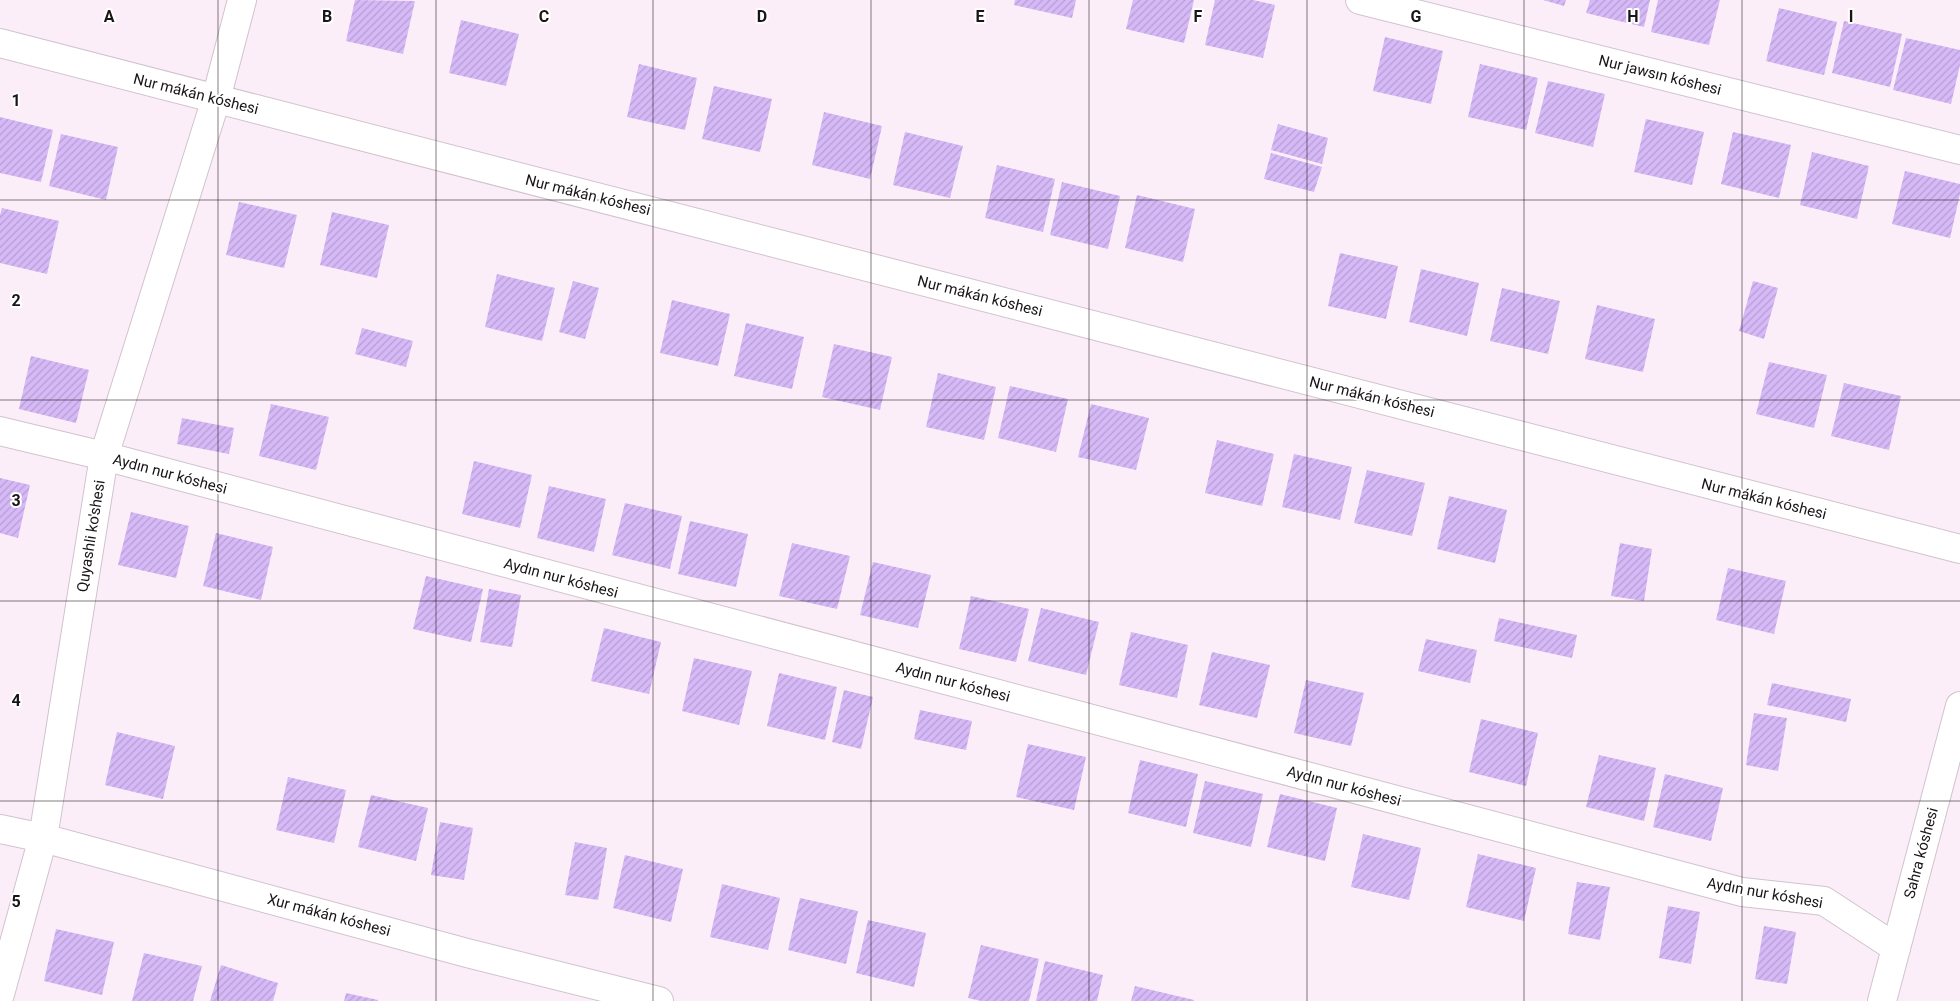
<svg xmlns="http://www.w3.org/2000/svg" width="1960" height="1001" font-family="Roboto,sans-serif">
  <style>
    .building { fill: url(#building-hatch) }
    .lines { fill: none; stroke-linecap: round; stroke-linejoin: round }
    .minor-casing { stroke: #d1c3cd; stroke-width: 30 }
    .minor { stroke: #fff; stroke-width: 28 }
    .grid { fill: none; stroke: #191418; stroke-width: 1; stroke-opacity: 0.55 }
    .labels { text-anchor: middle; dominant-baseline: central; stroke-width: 4; stroke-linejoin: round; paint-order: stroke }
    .street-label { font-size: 15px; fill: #191418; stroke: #fff }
    .grid-label { font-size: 16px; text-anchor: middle; font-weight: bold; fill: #191418; stroke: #fff; stroke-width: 4; stroke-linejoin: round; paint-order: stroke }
  </style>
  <defs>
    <pattern id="building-hatch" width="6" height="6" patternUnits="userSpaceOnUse" patternTransform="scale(1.25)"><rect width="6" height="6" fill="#d6b9f7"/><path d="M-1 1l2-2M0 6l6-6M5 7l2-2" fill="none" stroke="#b79ed3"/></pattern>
  </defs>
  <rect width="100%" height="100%" fill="#fceef9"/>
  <!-- building -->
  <g class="building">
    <path d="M355,0l60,1 -12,53 -57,-13z"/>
    <path d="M1015,0h61l-4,18 -58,-13z"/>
    <path d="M1133,0h61l-10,43 -58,-14z"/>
    <path d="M1215,0h38l22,5 -12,53 -58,-13z"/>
    <path d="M1543,0h23l-2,6z"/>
    <path d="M1590,0h60l-6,27 -58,-14z"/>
    <path d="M1658,0h62l-11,45 -58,-13z"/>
    <path d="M1779,8l58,14 -13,53 -58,-14z"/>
    <path d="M461,20l58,14 -13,52 -57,-13z"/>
    <path d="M1844,21l58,13 -12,53 -58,-14z"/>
    <path d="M1385,37l58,14 -12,53 -58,-13z"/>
    <path d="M1906,38l54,12v15l-9,39 -58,-14z"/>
    <path d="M639,64l58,14 -12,52 -58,-13z"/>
    <path d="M1480,64l58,14 -12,52 -58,-13z"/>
    <path d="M1548,81l57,13 -12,53 -58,-14z"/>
    <path d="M714,86l58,13 -12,53 -58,-13z"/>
    <path d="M824,112l58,14 -12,53 -58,-14z"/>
    <path d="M0,117l53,13 -12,52 -41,-9z"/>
    <path d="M1646,119l58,13 -12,53 -58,-13z"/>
    <path d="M1278,124l50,14 -6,26 -51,-14z"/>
    <path d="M905,132l58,14 -13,52 -57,-13z"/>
    <path d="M1733,132l58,13 -12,53 -58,-14z"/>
    <path d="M61,134l57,13 -12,53 -57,-14z"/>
    <path d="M1812,152l57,14 -12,53 -57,-14z"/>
    <path d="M1271,153l51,14 -8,25 -50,-13z"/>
    <path d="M997,165l58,14 -12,53 -58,-14z"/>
    <path d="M1905,171l55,13v10l-10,44 -58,-14z"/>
    <path d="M1062,182l58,14 -12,53 -58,-14z"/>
    <path d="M1137,195l58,14 -12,53 -58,-14z"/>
    <path d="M239,202l58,13 -13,53 -58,-13z"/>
    <path d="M2,208l57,13 -12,53 -47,-11v-48z"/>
    <path d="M332,212l57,13 -12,53 -57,-13z"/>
    <path d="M1340,253l58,13 -12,53 -58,-13z"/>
    <path d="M1421,269l58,14 -12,53 -58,-14z"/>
    <path d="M497,274l58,14 -13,53 -57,-14z"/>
    <path d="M573,281l26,7 -14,51 -26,-7z"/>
    <path d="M1753,281l25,7 -14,51 -25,-8z"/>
    <path d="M1502,288l58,13 -12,53 -58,-13z"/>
    <path d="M672,300l58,14 -12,52 -58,-13z"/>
    <path d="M1597,305l58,14 -12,53 -58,-13z"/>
    <path d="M746,323l58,14 -12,52 -58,-13z"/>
    <path d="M362,328l51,13 -7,26 -51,-13z"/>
    <path d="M834,344l58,13 -12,53 -58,-13z"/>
    <path d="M31,356l58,14 -13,53 -57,-14z"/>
    <path d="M1769,362l58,13 -13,53 -58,-14z"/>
    <path d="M938,373l58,14 -12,53 -58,-13z"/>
    <path d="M1844,383l57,13 -12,54 -58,-14z"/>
    <path d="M1010,386l58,13 -12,53 -58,-14z"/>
    <path d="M271,404l58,13 -13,53 -57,-14z"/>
    <path d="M1091,404l58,14 -13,52 -58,-13z"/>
    <path d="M182,418l52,10 -5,26 -52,-10z"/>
    <path d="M1217,440l57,14 -12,52 -57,-13z"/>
    <path d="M1294,454l58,13 -12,53 -58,-13z"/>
    <path d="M474,461l58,14 -12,53 -58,-14z"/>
    <path d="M1367,470l58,13 -13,53 -58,-13z"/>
    <path d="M0,478l30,7 -12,53 -18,-5z"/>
    <path d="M549,486l57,13 -12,53 -57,-14z"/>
    <path d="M1449,496l58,14 -12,53 -58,-14z"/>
    <path d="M625,503l57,13 -12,53 -58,-14z"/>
    <path d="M131,512l58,14 -13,52 -58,-13z"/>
    <path d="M690,521l58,13 -12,53 -58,-13z"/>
    <path d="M216,533l57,14 -12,53 -58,-14z"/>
    <path d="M792,543l58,13 -13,53 -58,-13z"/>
    <path d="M1620,543l32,6 -8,52 -33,-5z"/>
    <path d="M873,562l58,13 -13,53 -58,-13z"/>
    <path d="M1728,568l58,13 -12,53 -58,-14z"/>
    <path d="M426,576l57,13 -12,53 -58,-13z"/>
    <path d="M489,589l32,6 -9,52 -32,-5z"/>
    <path d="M971,596l58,13 -13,53 -57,-13z"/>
    <path d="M1041,608l58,14 -13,53 -58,-14z"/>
    <path d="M1499,618l78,17 -5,23 -78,-17z"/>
    <path d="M604,628l57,14 -12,52 -58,-13z"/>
    <path d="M1131,632l57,13 -11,53 -58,-13z"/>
    <path d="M1426,639l51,11 -7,33 -52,-12z"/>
    <path d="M1212,652l58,13 -13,53 -58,-13z"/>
    <path d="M694,658l58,13 -13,54 -57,-14z"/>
    <path d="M779,673l58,14 -12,53 -58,-14z"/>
    <path d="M1306,680l58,13 -13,53 -57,-13z"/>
    <path d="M1772,683l79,16 -5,23 -79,-17z"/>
    <path d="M844,690l29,7 -12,52 -29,-7z"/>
    <path d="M920,710l52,11 -6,29 -52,-11z"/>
    <path d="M1754,713l33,5 -9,53 -32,-6z"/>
    <path d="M1481,719l57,14 -12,53 -57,-14z"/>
    <path d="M117,732l58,14 -12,53 -58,-14z"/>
    <path d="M1028,744l58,13 -12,53 -58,-13z"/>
    <path d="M1599,755l57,13 -12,53 -58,-14z"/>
    <path d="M1140,760l58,14 -12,53 -58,-14z"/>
    <path d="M1665,774l58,14 -12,53 -58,-14z"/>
    <path d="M288,777l58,13 -12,53 -58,-13z"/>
    <path d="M1205,781l58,13 -12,53 -58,-14z"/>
    <path d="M1280,794l57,14 -12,53 -58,-14z"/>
    <path d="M371,795l57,13 -12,53 -58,-14z"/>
    <path d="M440,822l33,6 -9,52 -33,-5z"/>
    <path d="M1363,834l58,14 -12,52 -58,-13z"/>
    <path d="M575,842l32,6 -9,52 -33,-5z"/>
    <path d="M1478,854l58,14 -12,53 -58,-14z"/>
    <path d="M625,855l58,14 -12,53 -58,-14z"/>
    <path d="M1577,882l33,5 -10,53 -32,-6z"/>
    <path d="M722,884l58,14 -12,52 -58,-13z"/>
    <path d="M800,898l58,13 -12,53 -58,-14z"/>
    <path d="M1668,906l32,6 -9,52 -32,-6z"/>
    <path d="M868,920l58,13 -12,54 -58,-14z"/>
    <path d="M1764,926l32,6 -9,52 -32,-5z"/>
    <path d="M56,929l58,13 -12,53 -58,-14z"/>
    <path d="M981,945l58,14 -10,42h-48l-13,-3z"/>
    <path d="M144,953l58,13 -9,35h-61z"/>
    <path d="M1045,961l58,14 -6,26h-61z"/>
    <path d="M221,965l57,18 -5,18h-63z"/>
    <path d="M1135,986l59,14v1h-63z"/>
    <path d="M346,993l32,7v1h-34z"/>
  </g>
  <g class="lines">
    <defs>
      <g id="minor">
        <path d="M1360,0l600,150"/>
        <path d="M0,43l1960,506"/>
        <path d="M0,431l104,25 1638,436 82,9 72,47"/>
        <path d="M0,829l43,9 424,115 192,48"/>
        <path d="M0,994l43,-156 61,-382 112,-357 26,-99"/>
        <path d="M1882,1001l78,-295"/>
      </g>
    </defs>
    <!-- minor casing -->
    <use href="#minor" class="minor-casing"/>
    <!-- minor -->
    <use href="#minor" class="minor"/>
  </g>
  <!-- grid -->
  <path class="grid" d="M218,0v1001M436,0v1001M653,0v1001M871,0v1001M1089,0v1001M1307,0v1001M1524,0v1001M1742,0v1001M0,200h1960M0,400h1960M0,601h1960M0,801h1960"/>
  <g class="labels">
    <!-- street labels -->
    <g class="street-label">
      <text transform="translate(1660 75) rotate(14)">Nur jawsın kóshesi</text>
      <text transform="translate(196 94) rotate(14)">Nur mákán kóshesi</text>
      <text transform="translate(588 195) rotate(14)">Nur mákán kóshesi</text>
      <text transform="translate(980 296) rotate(14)">Nur mákán kóshesi</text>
      <text transform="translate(1372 397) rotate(14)">Nur mákán kóshesi</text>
      <text transform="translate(170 474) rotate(15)">Aydın nur kóshesi</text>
      <text transform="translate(1764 499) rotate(14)">Nur mákán kóshesi</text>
      <text transform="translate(91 536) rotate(-81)">Quyashli ko'shesi</text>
      <text transform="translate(561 578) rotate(15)">Aydın nur kóshesi</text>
      <text transform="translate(953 682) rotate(15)">Aydın nur kóshesi</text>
      <text transform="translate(1344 786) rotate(15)">Aydın nur kóshesi</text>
      <text transform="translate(1921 853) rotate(-75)">Sahra kóshesi</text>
      <text transform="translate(1765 893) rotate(10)">Aydın nur kóshesi</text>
      <text transform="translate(329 915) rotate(15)">Xur mákán kóshesi</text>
    </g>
  </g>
  <g class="grid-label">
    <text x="109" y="22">A</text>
    <text x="327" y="22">B</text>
    <text x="544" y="22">C</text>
    <text x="762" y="22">D</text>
    <text x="980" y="22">E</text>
    <text x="1198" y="22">F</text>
    <text x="1416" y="22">G</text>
    <text x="1633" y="22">H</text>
    <text x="1851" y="22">I</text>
    <text x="16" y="106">1</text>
    <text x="16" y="306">2</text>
    <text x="16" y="506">3</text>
    <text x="16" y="706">4</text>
    <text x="16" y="907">5</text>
  </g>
</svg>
